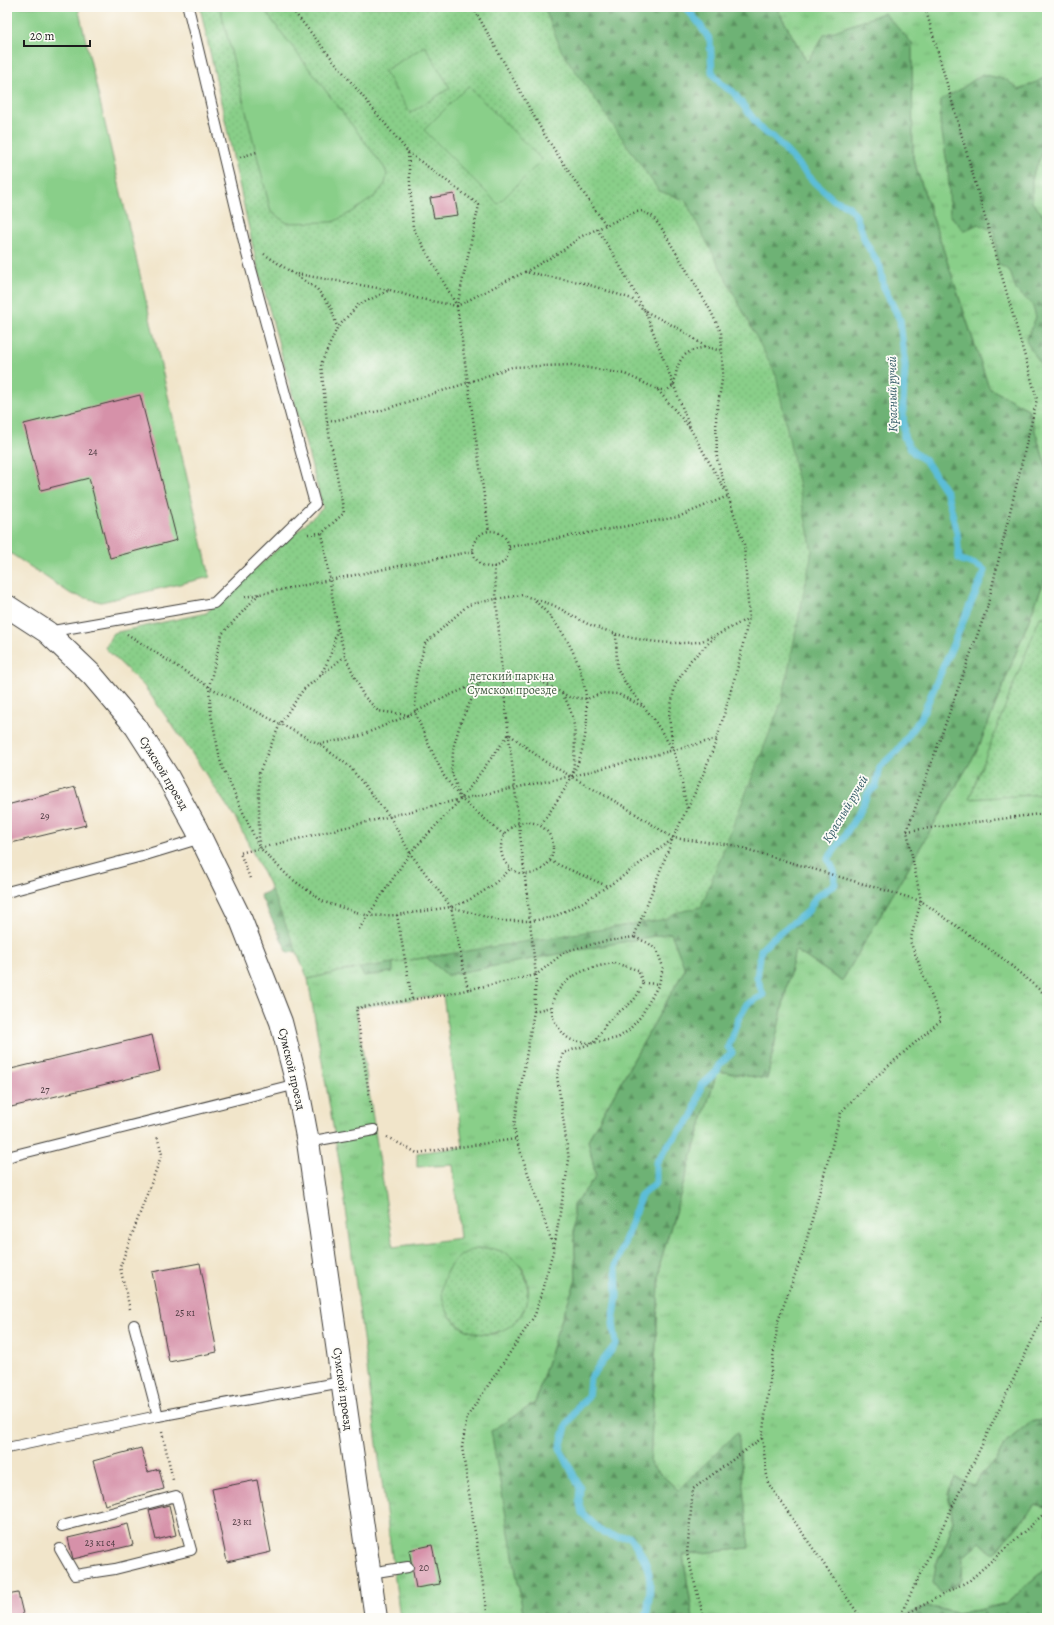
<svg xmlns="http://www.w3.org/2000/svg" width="1054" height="1625" font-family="Alegreya,serif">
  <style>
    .grass { fill: url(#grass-tufts); stroke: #527652; fill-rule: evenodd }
    .forest { fill: url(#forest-firs); stroke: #456748 }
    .park { fill: url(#park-dots); stroke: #527652 }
    .pitch { fill: #89cf89; stroke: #527652 }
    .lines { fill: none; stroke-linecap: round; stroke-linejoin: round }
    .stream { stroke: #5bbdd9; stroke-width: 7 }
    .building { fill: #d691a9 }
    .lane-casing { stroke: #3c3a36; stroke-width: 12 }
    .secondary-casing { stroke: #3c3a36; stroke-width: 24 }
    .path { stroke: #3c3a36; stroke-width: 2.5; stroke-dasharray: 1 3; stroke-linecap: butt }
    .lane { stroke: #fff; stroke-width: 10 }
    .secondary { stroke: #fff; stroke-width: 22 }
    .labels { text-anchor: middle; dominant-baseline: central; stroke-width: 3.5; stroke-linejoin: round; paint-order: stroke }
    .number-label { font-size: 10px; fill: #4a393f }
    .park-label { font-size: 12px; fill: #425b42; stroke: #fdfcf7 }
    .street-label { font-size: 12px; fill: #1c1c1c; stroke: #fdfcf7 }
    .water-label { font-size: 13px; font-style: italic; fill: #355c68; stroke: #fdfcf7 }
  </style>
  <defs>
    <pattern id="grass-tufts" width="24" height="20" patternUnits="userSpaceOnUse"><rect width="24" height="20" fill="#89cf89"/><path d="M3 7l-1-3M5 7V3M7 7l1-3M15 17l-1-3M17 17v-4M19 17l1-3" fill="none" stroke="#76b176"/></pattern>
    <pattern id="forest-firs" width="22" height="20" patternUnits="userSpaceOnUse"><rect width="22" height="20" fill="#6eb275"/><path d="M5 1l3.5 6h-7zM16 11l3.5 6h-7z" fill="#5a905f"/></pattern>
    <pattern id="park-dots" width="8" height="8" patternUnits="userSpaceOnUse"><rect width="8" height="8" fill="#89cf89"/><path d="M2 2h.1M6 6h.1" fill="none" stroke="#76b176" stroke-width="1.8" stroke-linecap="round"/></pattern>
  </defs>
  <rect width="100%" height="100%" fill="#fdfcf7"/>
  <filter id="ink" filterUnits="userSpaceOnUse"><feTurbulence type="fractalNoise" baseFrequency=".025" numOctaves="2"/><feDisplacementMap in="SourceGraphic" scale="8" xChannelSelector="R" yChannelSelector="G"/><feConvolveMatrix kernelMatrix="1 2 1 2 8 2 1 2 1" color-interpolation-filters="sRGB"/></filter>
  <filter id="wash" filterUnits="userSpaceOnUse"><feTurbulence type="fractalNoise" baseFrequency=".012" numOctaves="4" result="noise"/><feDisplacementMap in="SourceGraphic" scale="16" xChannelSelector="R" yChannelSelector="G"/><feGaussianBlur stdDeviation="0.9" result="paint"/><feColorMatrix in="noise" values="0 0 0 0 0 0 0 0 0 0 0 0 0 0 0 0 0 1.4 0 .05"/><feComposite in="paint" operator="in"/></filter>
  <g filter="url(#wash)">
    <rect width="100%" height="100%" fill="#f1e5ca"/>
    <!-- grass -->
    <g class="grass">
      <path d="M776,7h271v462l-19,-60 -39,-21 -76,-230 -2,-115 -104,19z"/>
      <path d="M1047,574v716l-5,9 5,15v105l-17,3 -26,22 -7,16 -13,11 -10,15 -18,-8 -8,15 5,27 -6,23 -11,21 27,-7 17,-15 13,12 42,-49 12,3v60l-40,35 -28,7 -23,3 -29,-7 -27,12h-207l-10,-63 65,-7 -10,-115 -60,57 -28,-26 10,-201 57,-192 50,8 28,-129 47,31 136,-232z"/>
      <path d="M666,919l19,50 -97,171 8,37 -23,28 3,75 -20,55 -21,68 -43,28 32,187h-124l-58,-439 -34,-200 34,-8zM443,995l20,152 -46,6v14l36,-2 7,73 -67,9 -37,-239zM511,1257c4,4 8,7 11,11 9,13 8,34 -1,47 -3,4 -8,6 -12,9 -4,3 -8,7 -12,9 -6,2 -13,1 -19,0 -32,-5 -42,-36 -30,-64z"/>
    </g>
    <!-- forest -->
    <g class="forest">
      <path d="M491,7h285l31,55 17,-27 60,-22 28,30 1,115 76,230 39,21 19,60v105l-69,175 -136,232 -47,-31 -28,129 -50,-8 -57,192 -10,201 28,26 60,-58 11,116 -66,7 10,63h-169l-33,-187 44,-28 21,-68 20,-55 -3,-75 23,-28 -8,-37 97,-171 -14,-36 -224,42 -46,-39z"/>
      <path d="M982,74l25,6 12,10 28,-13v66l-15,33v26l12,14h3v149h-6l-15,-24 10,-24 -4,-13 -16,-14 -6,-19 -12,-7 -4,-33 -16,-7 -14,7 -14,-16 -2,-46 -8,-48 1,-21 20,-11z"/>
      <path d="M281,886l27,64 -20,3 -28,-58z"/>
      <path d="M392,943l1,29 -29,4 -13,-21z"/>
      <path d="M1047,1419v89l-12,-3 -42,49 -13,-12 -17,15 -1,23 -21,13 -8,-10 3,-19 11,-21 6,-23 -5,-27 7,-15 19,7 10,-14 13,-11 7,-16 26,-22z"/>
      <path d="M1047,1568v50h-147l27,-12 29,7 23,-3 28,-7z"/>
    </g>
    <!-- park -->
    <g class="park">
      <path d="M200,7h344l18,45 97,139 26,9 91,175 36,176 -30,150 -81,206 -26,6 -9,6 -324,52 -34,8 -40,-97 -33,-64 -48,-72 -43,-60 -39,-38 8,-15 93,-20 117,-105 -68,-252z"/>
      <path d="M1040,617h7v177l-78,5z"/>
      <circle cx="485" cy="1291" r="43"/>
    </g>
    <!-- pitch -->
    <g class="pitch">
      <path d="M7,7h71l132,570 -109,25 -30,-8 -64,-43z"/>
      <path d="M220,7h42l122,160 3,7 -2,10 -10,12 -21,15 -21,11 -46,1 -16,-11z"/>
      <path d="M425,46l25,42 -40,25 -26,-42z"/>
      <path d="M468,86l74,74 -44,44 -74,-74z"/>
    </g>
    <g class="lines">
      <!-- stream -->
      <path class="stream" d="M646,1618c7,-36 7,-52 -17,-82l-11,1 -15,-4 -21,-20 -3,-14 1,-11 -20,-40 6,-21 12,-20 10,-10 2,-19 26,-34 -3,-21 4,-27 -1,-30 25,-71 15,-12v-20l13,-19 24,-28 8,-30 16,-15 2,-6 13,-12 -4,-6 10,-27 9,-16 16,-9 -6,-18 4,-27 12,-12 35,-27 8,-14 19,-13 -1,-13 -6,-12 15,-21 18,-29 7,-16 8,-7 4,-19 18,-17 23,-32 64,-147c-8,-8 -15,-7 -26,-12l-2,-26 -10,-40 -22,-33 -12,-8 -9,-15 -1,-32 2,-39 -5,-46 -16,-32 -4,-21 -15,-26 -9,-25 -8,-10 -14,-6 -19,-17 -41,-45 -13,-9 -28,-37 -12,-8 -9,-12 -2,-32 -12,-18 -13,-15"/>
    </g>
    <g id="blocks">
      <!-- building -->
      <g class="building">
        <path d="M454,194l4,21 -24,3 -4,-20z"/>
        <path d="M140,395l37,145 -67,18 -21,-80 -48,12 -17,-66z"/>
        <path d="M75,787l11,38 -79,19v-39z"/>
        <path d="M152,1035l8,36 -153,37v-38z"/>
        <path d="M200,1263l17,89 -48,10 -17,-90z"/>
        <path d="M141,1448l7,24 11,-3 5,20 -59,16 -12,-44z"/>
        <path d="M257,1480l14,72 -44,10 -15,-73z"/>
        <path d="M169,1505l7,30 -20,5 -7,-30z"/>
        <path d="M128,1524l5,21 -60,14 -5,-21z"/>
        <path d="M432,1545l8,39 -24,4 -7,-38z"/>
        <path d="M18,1593l6,25h-17v-23z"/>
      </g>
    </g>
  </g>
  <g filter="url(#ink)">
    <use href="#blocks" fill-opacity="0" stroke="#3c3a36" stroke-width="1"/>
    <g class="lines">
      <defs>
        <g id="lane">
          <path d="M47,632l167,-29 101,-99 -68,-250 -59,-247"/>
          <path d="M7,892l135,-36 59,-18"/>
          <path d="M308,1142l66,-12"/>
          <path d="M7,1157l290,-73"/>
          <path d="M134,1325l24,91"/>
          <path d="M7,1448l151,-32 184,-34"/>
          <path d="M60,1549l15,26 40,-6 76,-19 -15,-54 -114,30"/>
          <path d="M370,1573l38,-6"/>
        </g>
        <path id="secondary" d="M7,606l40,26 45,43 44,52 32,50 28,51 45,92 40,102 16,62 11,58 68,476"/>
      </defs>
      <!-- lane casing -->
      <use href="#lane" class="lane-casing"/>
      <!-- secondary casing -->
      <use href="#secondary" class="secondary-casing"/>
      <!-- path -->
      <g class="path">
        <path d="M290,7l118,145 5,76 44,78"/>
        <path d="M408,152l71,53 -22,101 32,225"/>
        <path d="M240,157l17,-5"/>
        <path d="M597,229l18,28 30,54 38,20 23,16 16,4"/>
        <path d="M264,254l53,35 14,18 6,20"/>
        <path d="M525,272l37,-21 18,-14 26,-12"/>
        <path d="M297,274l92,16"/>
        <path d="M657,389l9,2 8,-6c4,-25 6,-33 32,-38"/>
        <path d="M327,422l52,-11 88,-28 45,-16 59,-2 54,9 32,15 33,39"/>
        <circle cx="491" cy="549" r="18"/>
        <path d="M308,534l14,-1"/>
        <path d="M509,547l169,-30 50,-21"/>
        <path d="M259,594l-37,40 -13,53 2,27 10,50 38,83v-74l21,-49 23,-34 42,-34"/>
        <path d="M245,597l229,-46"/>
        <path d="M535,601c42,38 62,94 47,149 -7,28 -26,52 -41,75"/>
        <path d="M127,634l82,53 110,57 30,22 41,51 20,36 41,54 17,83"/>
        <path d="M616,634c26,7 54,11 81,8 6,-1 12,-4 17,-7"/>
        <path d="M320,675c10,-15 14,-29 17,-47"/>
        <path d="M562,694c17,25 13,51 11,80"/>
        <path d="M409,715l-31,-4 -15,-16 -18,-39 -8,-31 -15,-92 22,-20 -17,-91 -6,-58 16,-36 21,-23 32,-15 26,8 41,8 39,-20 29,-14 59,11 48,16 13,12 46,119 35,62"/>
        <path d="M320,744l40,-8 49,-21 39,-19 32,-14"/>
        <path d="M673,747l-4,-31 6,-31 16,-25 26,-25 32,-17"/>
        <path d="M460,796l-9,-26 3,-25 7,-24 19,-39 22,-7h18l17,4 32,18 18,2 15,-6 16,1 24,12"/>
        <path d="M688,808l14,-31 15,-38"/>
        <circle cx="527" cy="848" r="26"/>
        <path d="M907,831l140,-18"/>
        <path d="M259,847l30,30 35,25 45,14 28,-1 54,-8 50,14h30l23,-4 29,-15 36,-23 54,-40"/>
        <path d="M550,861l57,25"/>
        <path d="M250,878l-10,-25 221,-54 111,-23 145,-37 21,-73 11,-49 -5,-73 -16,-48 -11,-37 -1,-42 7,-43 -2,-42 -13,-26 -46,-77 -9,-12 -10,-6 -7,1 -30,13 -31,-44 -31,-47 -71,-127"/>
        <path d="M452,907c23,-8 43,-22 59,-39"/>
        <path d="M397,915l15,84"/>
        <path d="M359,929l51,-76 51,-54 48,-65 35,27 81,46 48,31 59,7 189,56 81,57 45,38"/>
        <path d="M614,963l24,7 5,13c-10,24 -14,19 -31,35 -9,7 -11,17 -19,25 -7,0 -15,-1 -21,-3 -6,-2 -10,-8 -14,-13 -11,-16 -7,-32 8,-45 13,-12 31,-16 48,-19z"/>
        <path d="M643,983l16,1"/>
        <path d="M534,1011l17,-4"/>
        <path d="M372,1114l-16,-106 87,-13 93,-20 -34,-300 -8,-109"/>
        <path d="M387,1137l30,16 99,-14"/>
        <path d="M554,1248l15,-88 -12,-84 6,-23 30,-10 25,-5 11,-8 12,-14 18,-32 4,-17 -6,-17 -9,-7 -14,-6"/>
        <path d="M130,1309l-10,-42 42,-113 -5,-18"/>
        <path d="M162,1432l11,48"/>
        <path d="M488,1618l-26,-171 5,-30 68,-102 19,-67 -38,-109 -2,-13 20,-115 2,-36 30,-24 35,-9 33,-5 39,-99 14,-29 -8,-41 -6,-18 -20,-32 -26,-32 -10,-18 -1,-34 -28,-10 -35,-19 -31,-10 -26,4 -28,6 -43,39 -9,33 -1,35 12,29 17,35 17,23 43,36"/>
        <path d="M704,1618l-17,-64 6,-65 69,-51"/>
        <path d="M861,1618l-93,-135 -6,-45 16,-117 25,-68 38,-141 29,-30 71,-62 -31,-79 11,-40 -14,-70 80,-223 50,-209 -112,-392"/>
        <path d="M899,1618l148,-309"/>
        <path d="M899,1618l71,-38 77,-69"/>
      </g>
      <!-- lane -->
      <use href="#lane" class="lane"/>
      <!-- secondary -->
      <use href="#secondary" class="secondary"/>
    </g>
  </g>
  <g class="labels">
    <!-- number labels -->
    <g class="number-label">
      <text x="93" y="451">24</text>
      <text x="45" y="815">29</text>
      <text x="45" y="1089">27</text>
      <text x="185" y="1312">25 к1</text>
      <text x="242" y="1521">23 к1</text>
      <text x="100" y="1542">23 к1 с4</text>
      <text x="424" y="1567">20</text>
    </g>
    <!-- park labels -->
    <g class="park-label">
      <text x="512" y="676">детский парк на<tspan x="512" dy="14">Сумском проезде</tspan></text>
    </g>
    <!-- street labels -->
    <g class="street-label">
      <text transform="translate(164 773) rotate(59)">Сумской проезд</text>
      <text transform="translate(292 1069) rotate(77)">Сумской проезд</text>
      <text transform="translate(343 1389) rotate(82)">Сумской проезд</text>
    </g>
    <!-- water labels -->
    <g class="water-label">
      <text transform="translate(892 394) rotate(-91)">Красный ручей</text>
      <text transform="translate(845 809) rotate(-59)">Красный ручей</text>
    </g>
  </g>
  <!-- margin -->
  <rect width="1054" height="1625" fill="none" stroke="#fdfcf7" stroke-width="24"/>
  <!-- scale -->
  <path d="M24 40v6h66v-6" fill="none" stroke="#1c1c1c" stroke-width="2"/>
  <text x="30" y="40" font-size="12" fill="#1c1c1c" stroke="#fdfcf7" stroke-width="3" paint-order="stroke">20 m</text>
</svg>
